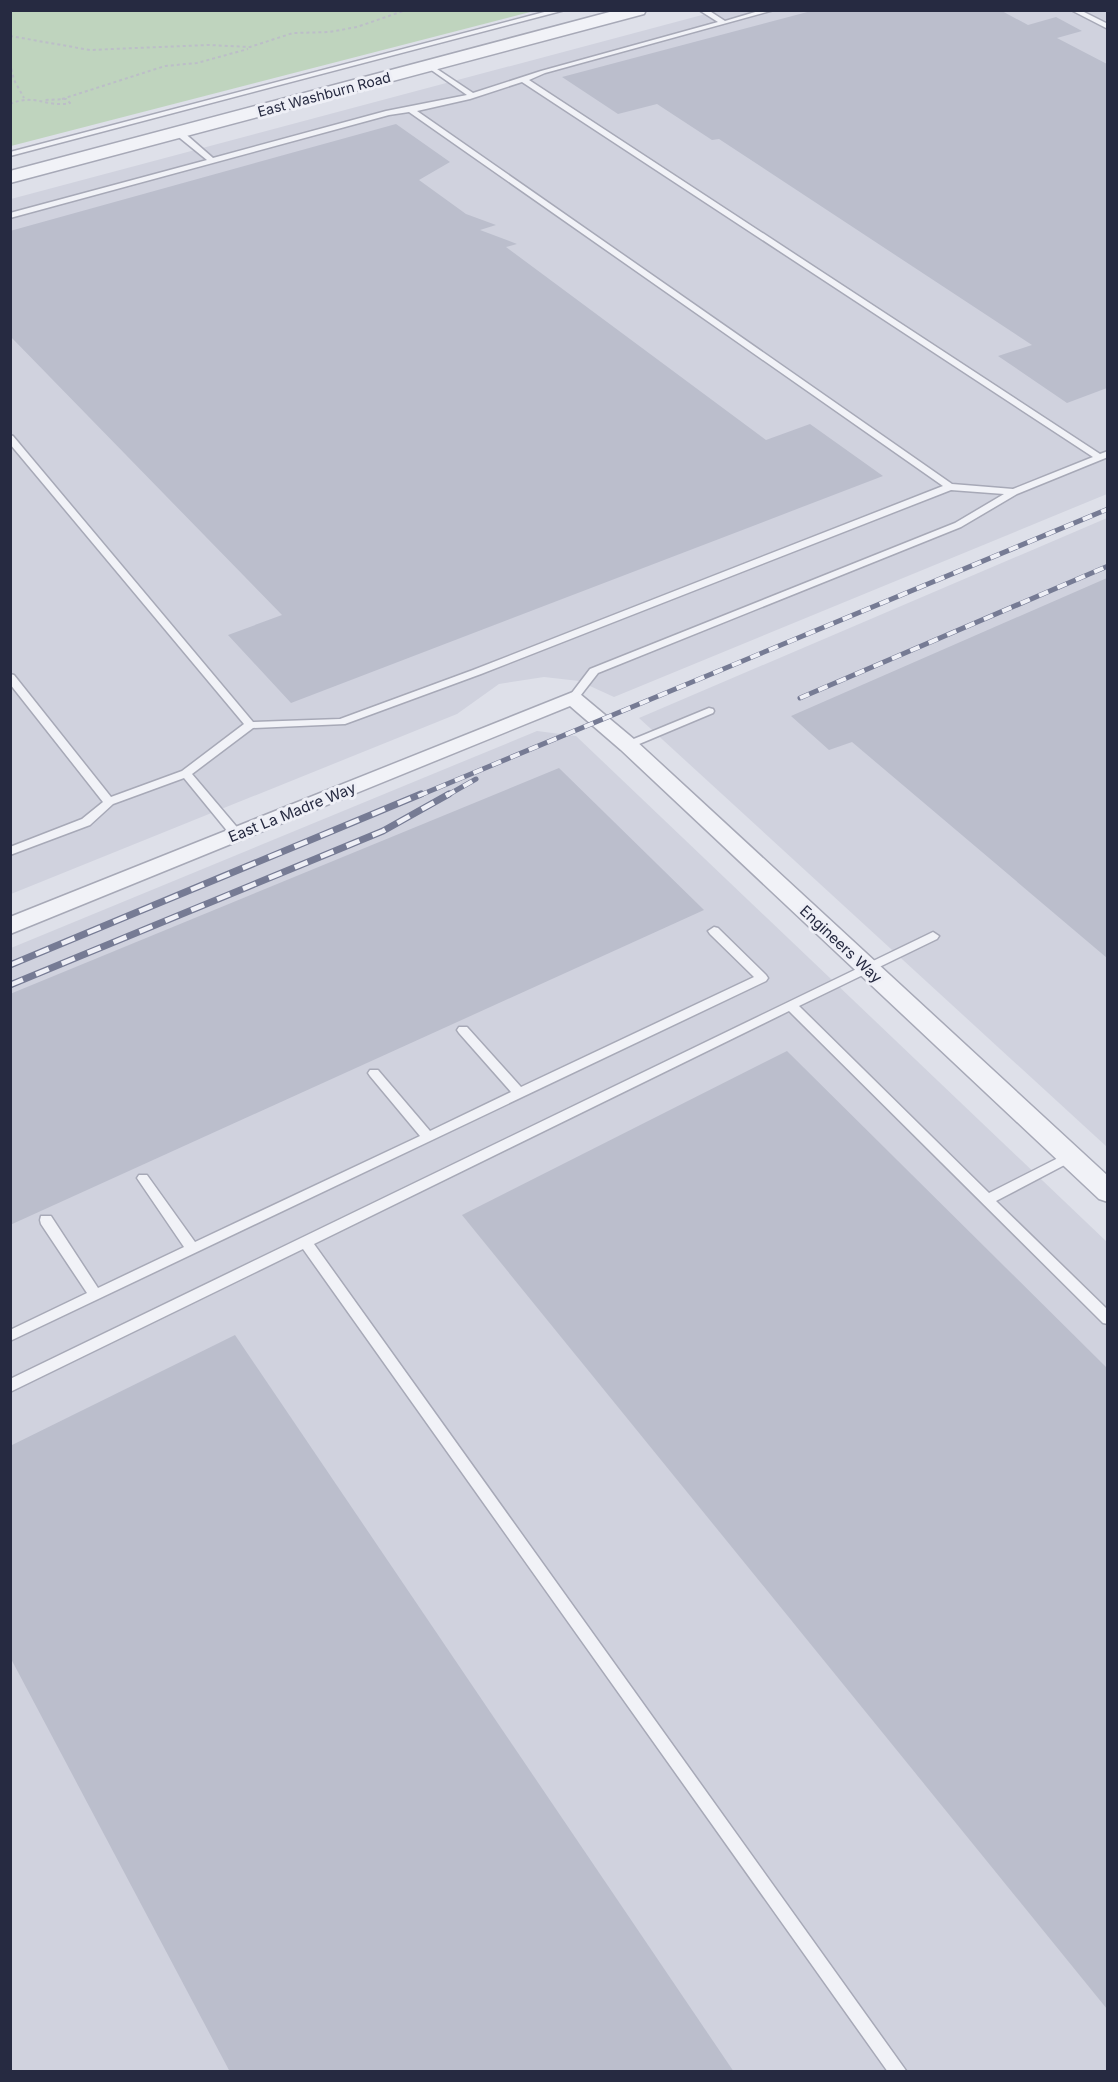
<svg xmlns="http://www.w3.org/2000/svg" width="1118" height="2082" font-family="Inter,sans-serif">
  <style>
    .built { fill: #d0d2de }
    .green { fill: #bfd4be }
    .building { fill: #bbbecc }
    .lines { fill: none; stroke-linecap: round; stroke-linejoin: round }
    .service-casing { stroke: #a7a9b7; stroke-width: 3 }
    .minor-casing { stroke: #a7a9b7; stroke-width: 3 }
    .tertiary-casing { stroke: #a7a9b7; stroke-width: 3 }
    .path { stroke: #bcbec8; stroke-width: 2; stroke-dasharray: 3 3; stroke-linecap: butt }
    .service { fill: #f1f2f7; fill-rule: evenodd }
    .minor { fill: #f1f2f7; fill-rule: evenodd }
    .tertiary { fill: #f1f2f7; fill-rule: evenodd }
    .rail-far1-casing { stroke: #767b94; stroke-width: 5 }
    .rail-casing { stroke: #767b94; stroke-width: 7 }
    .rail-far1 { stroke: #eeeff6; stroke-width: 4; stroke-dasharray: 10; stroke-linecap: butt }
    .rail { stroke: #eeeff6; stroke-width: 4.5; stroke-dasharray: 14; stroke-linecap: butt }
    .labels { text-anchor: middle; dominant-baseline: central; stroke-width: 6; stroke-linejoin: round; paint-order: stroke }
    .far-street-label { font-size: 14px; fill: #262a41; stroke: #eeeff6 }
    .street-label { font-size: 15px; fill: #262a41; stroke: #eeeff6 }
  </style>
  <rect width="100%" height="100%" fill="#dee0e9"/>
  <!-- built -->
  <g class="built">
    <path d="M717,11h390v483l-493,203 -35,-16 -35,-4 -45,7 -42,30 -446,180v-695z"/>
    <path d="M1107,518v629l-468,-429z"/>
    <path d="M537,731l39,5 531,506v829l-1096,1v-1124z"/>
  </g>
  <!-- green -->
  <path class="green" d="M11,10h523v1l-523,135z"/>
  <!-- building -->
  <g class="building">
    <path d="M815,10h185l28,15 28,-8 26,14 -25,7 50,26v324l-40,15 -69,-47 34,-11 -313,-206 -7,1 -55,-36 -39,10 -56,-37z"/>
    <path d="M396,124l54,38 -31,18 47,34 30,11 -16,5 37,14 -11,3 260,193 44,-16 73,52 -592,227 -63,-68 54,-20 -272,-279v-105z"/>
    <path d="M1107,578v380l-255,-216 -23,8 -38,-34z"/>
    <path d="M559,768l145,142 -694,315v-231z"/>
    <path d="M787,1051l320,317v641l-645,-794z"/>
    <path d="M235,1335l499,737h-504l-220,-415v-211z"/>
  </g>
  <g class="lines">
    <defs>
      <g id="service">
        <path d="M552,10h13l-555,146v-4z"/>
        <path d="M699,10h9l17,11 37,-11h12l-229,63 -16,7 571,374 8,-3v6l-91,37 -56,33 -363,146 -21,27h-8l-1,-2 22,-29 365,-146 49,-29 -53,-4 -470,184 -136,50 -92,4 -61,46 49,58 1,3 -1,3h-8l-49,-60 -71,26 -23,21 -80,30v-8l72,-28 21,-17 -93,-118v-10l4,1 97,122 71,-26 62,-47 -234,-280v-9l3,1 240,286 87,-3 133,-49 470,-184 -534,-374 -20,3 -379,103v-5l197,-53 -32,-26v-4h6l32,28 173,-47 81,-16 -40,-28v-2h4l42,28 68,-22 177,-49zM522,82l571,375 -80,32 -61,-5 -535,-373 53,-12z"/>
        <path d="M1071,10h9l28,14v5z"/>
        <path d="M709,708l4,1 1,2 -1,2 -81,34h-8l-1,-2 1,-2z"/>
        <path d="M714,927l4,1 48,47 2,3 -2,3 -756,360v-11l77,-37 -46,-69 -1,-4 1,-4h10l47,72 86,-41 -45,-66 -2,-3 2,-3h8l48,67 225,-106 -50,-60 -2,-3 2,-3h8l52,61 81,-39 -52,-59 -2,-3 2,-3h8l54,60 233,-110 -44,-43 -2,-3z"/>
        <path d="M933,932l6,4 -2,3 -138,67 190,187 77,-39h8l2,3 -2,3 -78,41 112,109v14l-5,-1 -314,-312 -475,233 593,828h-19l-585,-823 -293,143v-13z"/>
      </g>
      <path id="minor" d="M573,692l7,2 55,46 473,436v26l-9,-3 -478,-449 -51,-44 -560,228v-17z"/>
      <path id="tertiary" d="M617,10h29l-2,4 -634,169v-12z"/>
    </defs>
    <!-- service casing -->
    <use href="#service" class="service-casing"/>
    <!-- minor casing -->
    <use href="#minor" class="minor-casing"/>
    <!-- tertiary casing -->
    <use href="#tertiary" class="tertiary-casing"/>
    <!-- path -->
    <g class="path">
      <path d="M10,36l80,14 118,-5 42,2 43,-14 36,-1 28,-5 49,-17"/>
      <path d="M10,63l4,17 10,18"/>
      <path d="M62,99l103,-33 32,-3 51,-14"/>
      <path d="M10,104c26,-11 36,4 60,-1l-4,-4 -22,1"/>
    </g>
    <!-- service -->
    <use href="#service" class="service"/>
    <!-- minor -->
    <use href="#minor" class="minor"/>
    <!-- tertiary -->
    <use href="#tertiary" class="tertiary"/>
    <defs>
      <g id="rail-far1">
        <path d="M800,698l308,-132"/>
        <path d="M418,796l690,-287"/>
        <path d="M446,796l30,-17"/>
      </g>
      <g id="rail">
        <path d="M10,965l411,-171"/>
        <path d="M10,985l373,-154 66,-37"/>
      </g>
    </defs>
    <!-- rail-far1 casing -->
    <use href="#rail-far1" class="rail-far1-casing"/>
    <!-- rail casing -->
    <use href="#rail" class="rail-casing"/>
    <!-- rail-far1 -->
    <use href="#rail-far1" class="rail-far1"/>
    <!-- rail -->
    <use href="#rail" class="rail"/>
  </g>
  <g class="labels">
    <!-- far-street labels -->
    <g class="far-street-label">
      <text transform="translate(324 94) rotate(-15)">East Washburn Road</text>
    </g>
    <!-- street labels -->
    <g class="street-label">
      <text transform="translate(292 812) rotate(-22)">East La Madre Way</text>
      <text transform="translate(841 944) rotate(43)">Engineers Way</text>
    </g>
  </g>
  <!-- border -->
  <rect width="1118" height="2082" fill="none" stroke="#262a41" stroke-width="24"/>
</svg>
